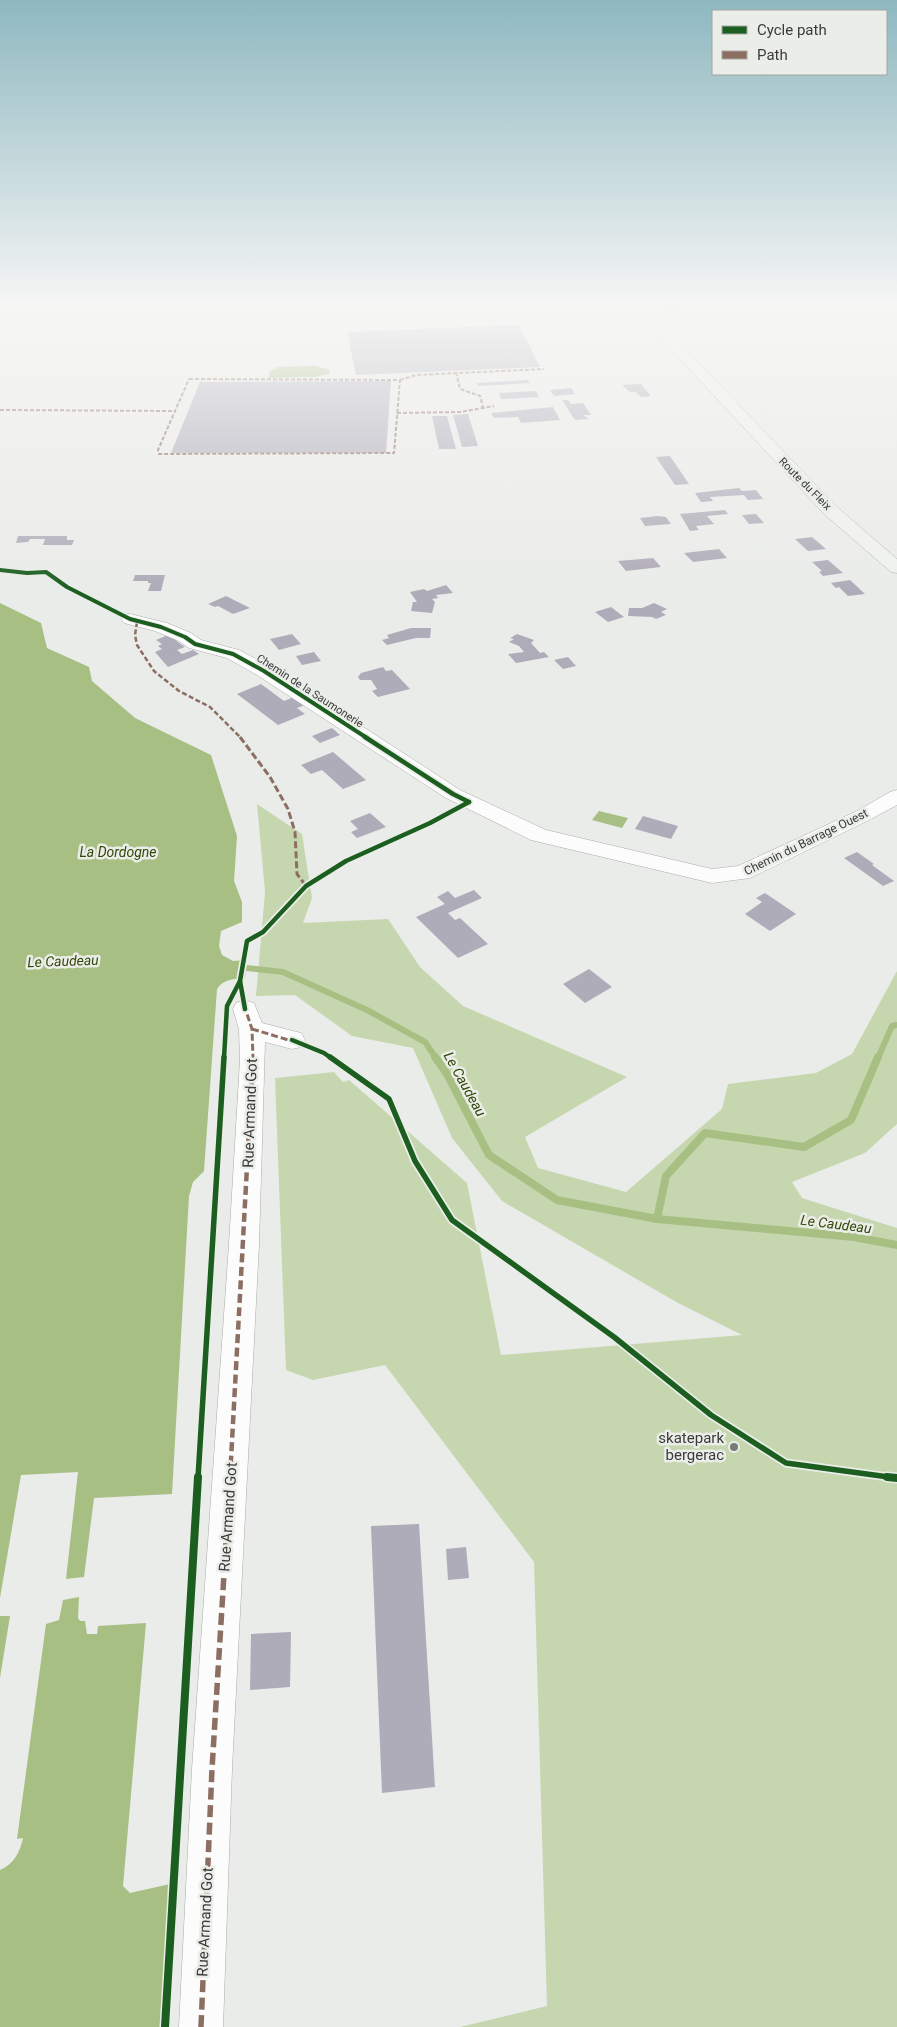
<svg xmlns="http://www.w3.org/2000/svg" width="897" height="2027" font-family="Roboto,sans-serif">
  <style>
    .green { fill: #c6d7af }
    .water { fill: #a8bf84 }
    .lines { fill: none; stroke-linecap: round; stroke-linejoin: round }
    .stream-far1 { stroke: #a8bf84; stroke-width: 6 }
    .stream { stroke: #a8bf84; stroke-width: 8 }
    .building { fill: #afacb9 }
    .minor-casing { stroke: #aaaca9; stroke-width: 1 }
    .secondary-casing { stroke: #aaaca9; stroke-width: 1 }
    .minor { fill: #fcfcfc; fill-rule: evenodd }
    .secondary { fill: #eff1ec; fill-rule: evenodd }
    .quiet-far4 { stroke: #8d6e63; stroke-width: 2; stroke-dasharray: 4 2; stroke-linecap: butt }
    .quiet-far3 { stroke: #8d6e63; stroke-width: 2.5; stroke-dasharray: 5 2.5; stroke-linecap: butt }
    .quiet-far2 { stroke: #8d6e63; stroke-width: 3; stroke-dasharray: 7 3; stroke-linecap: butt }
    .quiet-far1 { stroke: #8d6e63; stroke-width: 4.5; stroke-dasharray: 9 4.5; stroke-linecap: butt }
    .quiet { stroke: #8d6e63; stroke-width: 5.5; stroke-dasharray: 12 5.5; stroke-linecap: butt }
    .cycleway-far3-casing { stroke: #eaede8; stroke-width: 5.5 }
    .cycleway-far2-casing { stroke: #eaede8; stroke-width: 8 }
    .cycleway-far1-casing { stroke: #eaede8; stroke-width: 9 }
    .cycleway-casing { stroke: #eaede8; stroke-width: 11 }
    .cycleway-far3 { stroke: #1b5e20; stroke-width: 4 }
    .cycleway-far2 { stroke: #1b5e20; stroke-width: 4.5 }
    .cycleway-far1 { stroke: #1b5e20; stroke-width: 5.5 }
    .cycleway { stroke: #1b5e20; stroke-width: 8 }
    .poi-dot { fill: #787a77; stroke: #eaede8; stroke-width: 2 }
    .labels { text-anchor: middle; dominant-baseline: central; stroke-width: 5; stroke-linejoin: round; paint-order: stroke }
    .far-street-label { font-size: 11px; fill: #3b3c3a; stroke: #eaede8 }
    .street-label { font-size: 12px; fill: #3b3c3a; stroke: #eaede8 }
    .water-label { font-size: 14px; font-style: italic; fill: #334808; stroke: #eaede8 }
    .near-street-label { font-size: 15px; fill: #3b3c3a; stroke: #eaede8 }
    .near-poi-label { font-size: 15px; fill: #3b3c3a; stroke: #eaede8; text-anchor: end }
  </style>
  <rect width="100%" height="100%" fill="#eaece9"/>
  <!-- green -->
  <path class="green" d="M257,804l45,30 10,64 -9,25 85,-4 32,48 43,39 164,71 -102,60 13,31 88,24 96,-83 6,-25 88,-11 36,-19 45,-83v153l-32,29 -73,29 10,16 95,30v799h-437l87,-21 -13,-444 -149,-197 -72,15 -27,-10 -11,-292 59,-6 9,10 6,-2 118,103 34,172 241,-20 -64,-32 -176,-102 -50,-63 -39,-90 -61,-12 -57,-41 -39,1 9,-104z"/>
  <!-- water -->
  <g class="water">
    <path d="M316,366l14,4 -1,4 -14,3 -46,1 1,-7 8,-4z"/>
    <path d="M0,603l41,20 6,25 42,19 3,14 43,37 76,37 26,81 -3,45 8,21v20l-21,9 -2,15 3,9 11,6 14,-1 -2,18c-11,1 -22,1 -28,11l-13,182 -11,11 -4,14 -17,298 -78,4 -10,79 -18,2 12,-107 -57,3 -21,123z"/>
    <path d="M599,811l29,7 -6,10 -30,-8z"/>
    <path d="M79,1597l-1,21 2,3h5l2,13h10l1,-8 48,-3 -23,263 7,7 40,-9 -10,143h-160v-157c14,-6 20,-18 23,-32l-6,1 29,-215 13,-4 4,-20z"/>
    <path d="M0,1616h10l-10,62z"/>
  </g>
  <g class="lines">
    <!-- stream-far1 -->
    <g class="stream-far1">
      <path d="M237,967l46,5 84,38 58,32 11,16"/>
      <path d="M878,1058l14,-32 5,-1"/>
    </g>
    <!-- stream -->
    <g class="stream">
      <path d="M435,1057l12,17 42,81 68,45 100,19 197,18 43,8"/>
      <path d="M657,1219l9,-43 39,-43 99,14 47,-27 27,-63"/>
    </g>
  </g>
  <!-- building -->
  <g class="building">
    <path d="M673,307l8,5 -16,1 -5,-5z"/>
    <path d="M519,325l21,42 -184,8 -9,-43z"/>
    <path d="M528,380l2,3 -51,3 -3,-3z"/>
    <path d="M391,381l-5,72h-215l29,-71z"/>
    <path d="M641,384l10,12 -10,1 -5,-5h-6l-8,-7z"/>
    <path d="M571,388l4,6 -21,2 -4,-6z"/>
    <path d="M536,391l3,6 -38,2 -2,-6z"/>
    <path d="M562,400h6l3,4 12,-1 8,12h-8l6,4 -14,1z"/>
    <path d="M553,407l7,13 -39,3 -3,-6 -24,1 -3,-5z"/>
    <path d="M468,414l10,32 -16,1 -9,-32z"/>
    <path d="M432,416h15l9,33h-17z"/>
    <path d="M670,456l19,28 -14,1 -19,-28z"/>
    <path d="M739,488l3,3 14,-1 7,9 -15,1 -4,-5 -34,2 3,4 -12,1 -6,-9z"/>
    <path d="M725,510l3,4 -21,2 7,8 -18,2 3,4 -9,1 -10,-17z"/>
    <path d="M756,514l8,9 -15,1 -7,-9z"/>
    <path d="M658,516l8,1 5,7 -26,2 -5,-8z"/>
    <path d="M18,536h49v4h7l-2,5h-29l2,-6h-15l-2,3 -12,1z"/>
    <path d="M812,537l14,12 -18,2 -13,-12z"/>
    <path d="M719,549l8,9 -34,4 -9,-9z"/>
    <path d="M653,558l8,9 -35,4 -8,-10z"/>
    <path d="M828,560l15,13 -20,3 -4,-4 3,-1 -10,-9z"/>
    <path d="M135,575h30l-4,16h-13l3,-8h-3v-2h-15z"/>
    <path d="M850,580l15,14 -17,2 -9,-9 -3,1 -5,-5z"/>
    <path d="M446,585l7,8 -17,2 2,3 -6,1 3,3 -3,11 -21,-2 2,-9h4l-7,-10 14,-3 3,2z"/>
    <path d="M226,596l24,12 -17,6 -15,-8 -3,1 -7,-3z"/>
    <path d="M654,603l13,6 -6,3 5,3 -10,4 -4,-2 -24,-1 1,-8h13z"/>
    <path d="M611,607l13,10 -16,5 -13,-10z"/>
    <path d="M411,628h20l-1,10h-14l-29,7 -5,-5 7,-2 -2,-3z"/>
    <path d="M292,634l9,10 -22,6 -9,-11z"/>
    <path d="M517,634l17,6 -3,3 9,10 4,-1 5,5 -33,6 -8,-9 16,-2 -5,-6 -10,-4 5,-3 -4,-1z"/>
    <path d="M168,635l17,12 -8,3 5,4 11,-4 6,4 -31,13 -13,-15 7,-3 -4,-3 4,-2 -6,-4z"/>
    <path d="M314,652l7,9 -19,4 -6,-9z"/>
    <path d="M568,657l8,9 -13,3 -9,-9z"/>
    <path d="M383,667l3,4 6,-1 18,19 -32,8 -6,-6 5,-2 -6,-9h-11l-2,-3 3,-4z"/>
    <path d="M261,684l23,17 10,-4 11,8 -8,3 8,6 -27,11 -41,-31z"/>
    <path d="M332,728l8,7 -20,8 -8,-7z"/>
    <path d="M333,752l33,28 -23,9 -21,-19 -11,4 -10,-9z"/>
    <path d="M370,813l16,14 -29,11 -6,-6 7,-3 -8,-8z"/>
    <path d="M643,816l35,10 -7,13 -36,-10z"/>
    <path d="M857,852l17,12 -2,1 22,16 -11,5 -39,-28z"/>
    <path d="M474,890l8,8 -34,15 7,7 5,-2 28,26 -30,14 -42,-41 29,-13 -8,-7 11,-6 7,7z"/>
    <path d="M765,893l31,21 -26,17 -25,-17 17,-12 -6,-4z"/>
    <path d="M589,969l23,18 -27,16 -22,-19z"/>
    <path d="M419,1524l16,263 -53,6 -11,-267z"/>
    <path d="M466,1547l3,31 -21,2 -2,-31z"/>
    <path d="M291,1632l-1,55 -40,3 1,-56z"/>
  </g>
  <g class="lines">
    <defs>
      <g id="minor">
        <path d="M92,306h138l-6,3 -224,6v-6z"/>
        <path d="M130,614l37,9 24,10 10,7 38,10 32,17 189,123 86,40 166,39 26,-3 119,-55 33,-19 7,-2v15l-26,14 -121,59 -38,5 -181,-43 -85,-42 -189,-123 -30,-17 -38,-10 -10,-7 -24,-10 -31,-8 -3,-4 3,-4z"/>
        <path d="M245,1000l9,3 8,20 39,10 4,7 -4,7 -9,2 -27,-7 -6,202 -27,525 -9,258h-44l13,-258 37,-525 11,-184 -1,-31 -6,-20 3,-6z"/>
      </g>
      <path id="secondary" d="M631,306h13l192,200 61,53v14l-6,-1 -67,-58z"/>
    </defs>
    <!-- minor casing -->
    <use href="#minor" class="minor-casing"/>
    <!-- secondary casing -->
    <use href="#secondary" class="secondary-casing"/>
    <!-- minor -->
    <use href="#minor" class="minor"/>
    <!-- secondary -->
    <use href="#secondary" class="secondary"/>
    <!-- quiet-far4 -->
    <g class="quiet-far4">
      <path d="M456,372l4,17 20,7 3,11"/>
      <path d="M189,379l211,1 -6,73 -235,1 -1,-4z"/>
      <path d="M400,380l16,-5 128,-6"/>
      <path d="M0,410l176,1"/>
      <path d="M397,413l63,-1 34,-6"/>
    </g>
    <!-- quiet-far3 -->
    <path class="quiet-far3" d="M137,622l-2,13 2,10 17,26 25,20 31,16 31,31"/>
    <!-- quiet-far2 -->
    <g class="quiet-far2">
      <path d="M240,737l30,40 18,32 7,23 2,42 9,12"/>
      <path d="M244,1005l8,24 1,29"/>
      <path d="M252,1029l43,13"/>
    </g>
    <!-- quiet-far1 -->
    <path class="quiet-far1" d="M230,1478l23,-421"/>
    <!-- quiet -->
    <path class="quiet" d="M201,2027l11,-258 18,-292"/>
    <defs>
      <path id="cycleway-far3" d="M0,570l27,3 19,-1 21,15 63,32 31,8 24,10 10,7 38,10 31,17 103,67"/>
      <g id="cycleway-far2">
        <path d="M365,737l88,57 16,8"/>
        <path d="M245,1009l-5,-28 7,-40 16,-9 43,-46 40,-25 84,-38 39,-21"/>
        <path d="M292,1040l32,13 7,5"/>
        <path d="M224,1058l3,-52 13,-25"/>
      </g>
      <g id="cycleway-far1">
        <path d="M330,1057l59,42 26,62 37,59 162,117 97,78 75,48 110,15"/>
        <path d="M198,1478l26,-421"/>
      </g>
      <g id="cycleway">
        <path d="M887,1477l10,1"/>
        <path d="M165,2027l33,-550"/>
      </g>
    </defs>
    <!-- cycleway-far3 casing -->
    <use href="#cycleway-far3" class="cycleway-far3-casing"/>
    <!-- cycleway-far2 casing -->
    <use href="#cycleway-far2" class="cycleway-far2-casing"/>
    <!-- cycleway-far1 casing -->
    <use href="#cycleway-far1" class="cycleway-far1-casing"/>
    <!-- cycleway casing -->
    <use href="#cycleway" class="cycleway-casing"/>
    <!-- cycleway-far3 -->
    <use href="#cycleway-far3" class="cycleway-far3"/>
    <!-- cycleway-far2 -->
    <use href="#cycleway-far2" class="cycleway-far2"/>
    <!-- cycleway-far1 -->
    <use href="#cycleway-far1" class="cycleway-far1"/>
    <!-- cycleway -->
    <use href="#cycleway" class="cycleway"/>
  </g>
  <!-- sky -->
  <linearGradient id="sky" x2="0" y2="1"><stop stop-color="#8eb8c0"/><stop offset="0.52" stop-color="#f6f6f5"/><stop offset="1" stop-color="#f6f6f5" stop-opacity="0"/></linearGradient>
  <rect width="897" height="590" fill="url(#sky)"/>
  <!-- markers -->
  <circle class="poi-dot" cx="734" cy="1447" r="5"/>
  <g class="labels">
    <!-- far-street labels -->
    <g class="far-street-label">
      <text transform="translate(805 484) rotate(45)">Route du Fleix</text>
      <text transform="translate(310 691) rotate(33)">Chemin de la Saumonerie</text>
    </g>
    <!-- street labels -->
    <g class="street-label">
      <text transform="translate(806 842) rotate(-26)">Chemin du Barrage Ouest</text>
    </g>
    <!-- water labels -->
    <g class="water-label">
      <text x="118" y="852">La Dordogne</text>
      <text transform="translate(63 961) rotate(-2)">Le Caudeau</text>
      <text transform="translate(465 1084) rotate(61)">Le Caudeau</text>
      <text transform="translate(836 1224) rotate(7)">Le Caudeau</text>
    </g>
    <!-- near-street labels -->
    <g class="near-street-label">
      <text transform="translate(250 1113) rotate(-88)">Rue Armand Got</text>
      <text transform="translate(228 1517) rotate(-86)">Rue Armand Got</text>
      <text transform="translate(205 1922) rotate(-87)">Rue Armand Got</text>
    </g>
    <!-- near-poi labels -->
    <g class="near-poi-label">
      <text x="724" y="1438">skatepark<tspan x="724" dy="17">bergerac</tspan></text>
    </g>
  </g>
  <!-- legend -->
  <rect x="712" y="10" width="175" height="65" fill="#eaede8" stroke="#a4a6a2"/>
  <rect x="722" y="26" width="25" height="8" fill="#1b5e20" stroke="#a4a6a2"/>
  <text x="757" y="35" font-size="15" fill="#3b3c3a">Cycle path</text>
  <rect x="722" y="51" width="25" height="8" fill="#8d6e63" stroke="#a4a6a2"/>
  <text x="757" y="60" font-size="15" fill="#3b3c3a">Path</text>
</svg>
